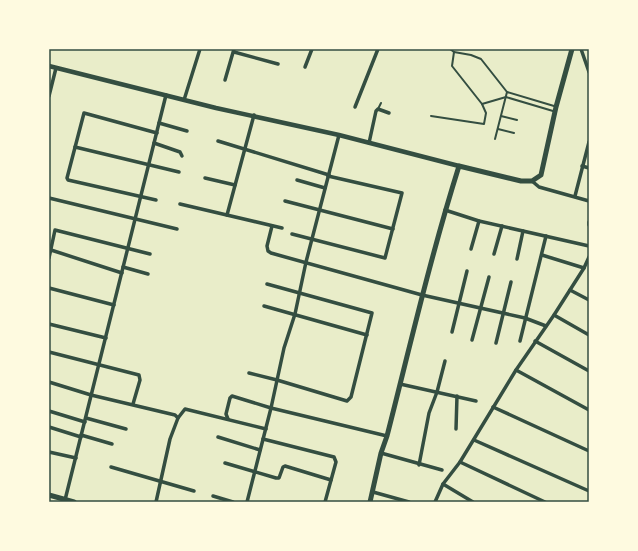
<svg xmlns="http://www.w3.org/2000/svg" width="638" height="551" font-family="'DejaVu Sans',sans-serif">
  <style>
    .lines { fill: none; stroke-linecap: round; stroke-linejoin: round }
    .service { stroke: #344e41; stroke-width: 2 }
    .minor { stroke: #344e41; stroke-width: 3.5 }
    .tertiary { stroke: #344e41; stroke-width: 4.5 }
    .secondary { stroke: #344e41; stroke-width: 5 }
    .neatline { fill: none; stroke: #344e41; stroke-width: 1.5 }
  </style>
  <rect width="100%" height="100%" fill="#e9edc9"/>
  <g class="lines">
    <!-- service -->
    <g class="service">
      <path d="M450,49l4,3"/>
      <path d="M482,104l24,-7 47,14"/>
      <path d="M378,109l3,-6"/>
      <path d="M431,116l53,8 2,-11 -4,-9 -30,-38 2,-14 17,3 10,4 26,33 47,14"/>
      <path d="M501,116l16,4"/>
      <path d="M498,129l16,4"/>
      <path d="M495,139l12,-47"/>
    </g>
    <!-- minor -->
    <g class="minor">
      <path d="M581,49l8,23"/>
      <path d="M234,52l44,12"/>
      <path d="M305,67l7,-18"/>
      <path d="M225,80l9,-31"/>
      <path d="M49,96l7,-28"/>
      <path d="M184,100l16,-51"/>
      <path d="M355,107l23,-58"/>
      <path d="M159,123l28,8"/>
      <path d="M218,141l111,34"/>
      <path d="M154,143l26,9 2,4"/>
      <path d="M369,143l7,-32 2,-2 11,4"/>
      <path d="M75,147l104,25"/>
      <path d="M582,166l7,2"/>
      <path d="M205,178l30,7"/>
      <path d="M297,180l28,8"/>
      <path d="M532,181l7,6 50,14"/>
      <path d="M575,196l14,-54"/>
      <path d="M49,198l128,31"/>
      <path d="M156,200l-88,-20 -1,-2 17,-65 73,20"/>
      <path d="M285,201l108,28"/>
      <path d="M180,204l102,24"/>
      <path d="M445,210l34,11 110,25"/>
      <path d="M227,215l27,-100"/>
      <path d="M589,222v3"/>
      <path d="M272,226l-5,20 1,5 3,2 151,42 103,23 21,8"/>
      <path d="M292,234l93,24 17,-65 -74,-17"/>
      <path d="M471,249l8,-28"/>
      <path d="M51,250l71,23"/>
      <path d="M494,254l8,-28"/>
      <path d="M542,255l42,13"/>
      <path d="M49,258l6,-28 95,24"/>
      <path d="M517,259l6,-28"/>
      <path d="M123,267l25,7"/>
      <path d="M49,288l65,17"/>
      <path d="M570,290l19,10"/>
      <path d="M264,306l103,29"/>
      <path d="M554,315l35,20"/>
      <path d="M49,324l57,14"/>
      <path d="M452,332l15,-61"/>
      <path d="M472,340l17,-63"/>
      <path d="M520,341l26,-105"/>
      <path d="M535,341l54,30"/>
      <path d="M496,343l15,-61"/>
      <path d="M49,352l90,23 1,5 -7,24"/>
      <path d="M516,370l73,40"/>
      <path d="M249,373l28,7 70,21 4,-4 21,-84 -105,-29"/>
      <path d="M49,382l42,13 84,20 3,3 -8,21 -14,63"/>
      <path d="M400,384l76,17"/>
      <path d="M493,407l96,44"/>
      <path d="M49,411l36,11"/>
      <path d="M86,418l40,11"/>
      <path d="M178,418l7,-9 81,20"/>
      <path d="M228,419l-2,-5 4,-16 2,-2 39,12 116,28"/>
      <path d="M49,427l32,10"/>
      <path d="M456,429l1,-33"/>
      <path d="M81,435l31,9"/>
      <path d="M218,437l42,13"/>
      <path d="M263,439l71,18 2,5 -11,40"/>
      <path d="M474,440l115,51"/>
      <path d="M49,452l27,6"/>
      <path d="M381,453l61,17"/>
      <path d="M460,462l85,40"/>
      <path d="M225,463l51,15h3l4,-11 2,-1 46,14"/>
      <path d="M419,465l10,-52 8,-21 8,-31"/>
      <path d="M111,467l83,24"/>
      <path d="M443,484l30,18"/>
      <path d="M373,492l36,10"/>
      <path d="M213,496l20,6"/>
      <path d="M65,500l101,-405"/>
      <path d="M247,502l24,-94 13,-60 11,-34 11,-52 33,-127"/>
      <path d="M435,502l8,-18 17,-22 56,-92 38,-55 30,-47 5,-11"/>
    </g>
    <!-- tertiary -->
    <path class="tertiary" d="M49,66l167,42 123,27 120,31"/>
    <!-- secondary -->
    <g class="secondary">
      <path d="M49,495l25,7"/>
      <path d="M370,502l11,-49 6,-17c23,-90 44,-181 72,-270l62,15h11l9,-6 15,-68 16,-58"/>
    </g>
  </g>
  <!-- border -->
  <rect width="638" height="551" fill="none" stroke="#fefae0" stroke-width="100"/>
  <rect x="50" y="50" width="538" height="451" class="neatline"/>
</svg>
